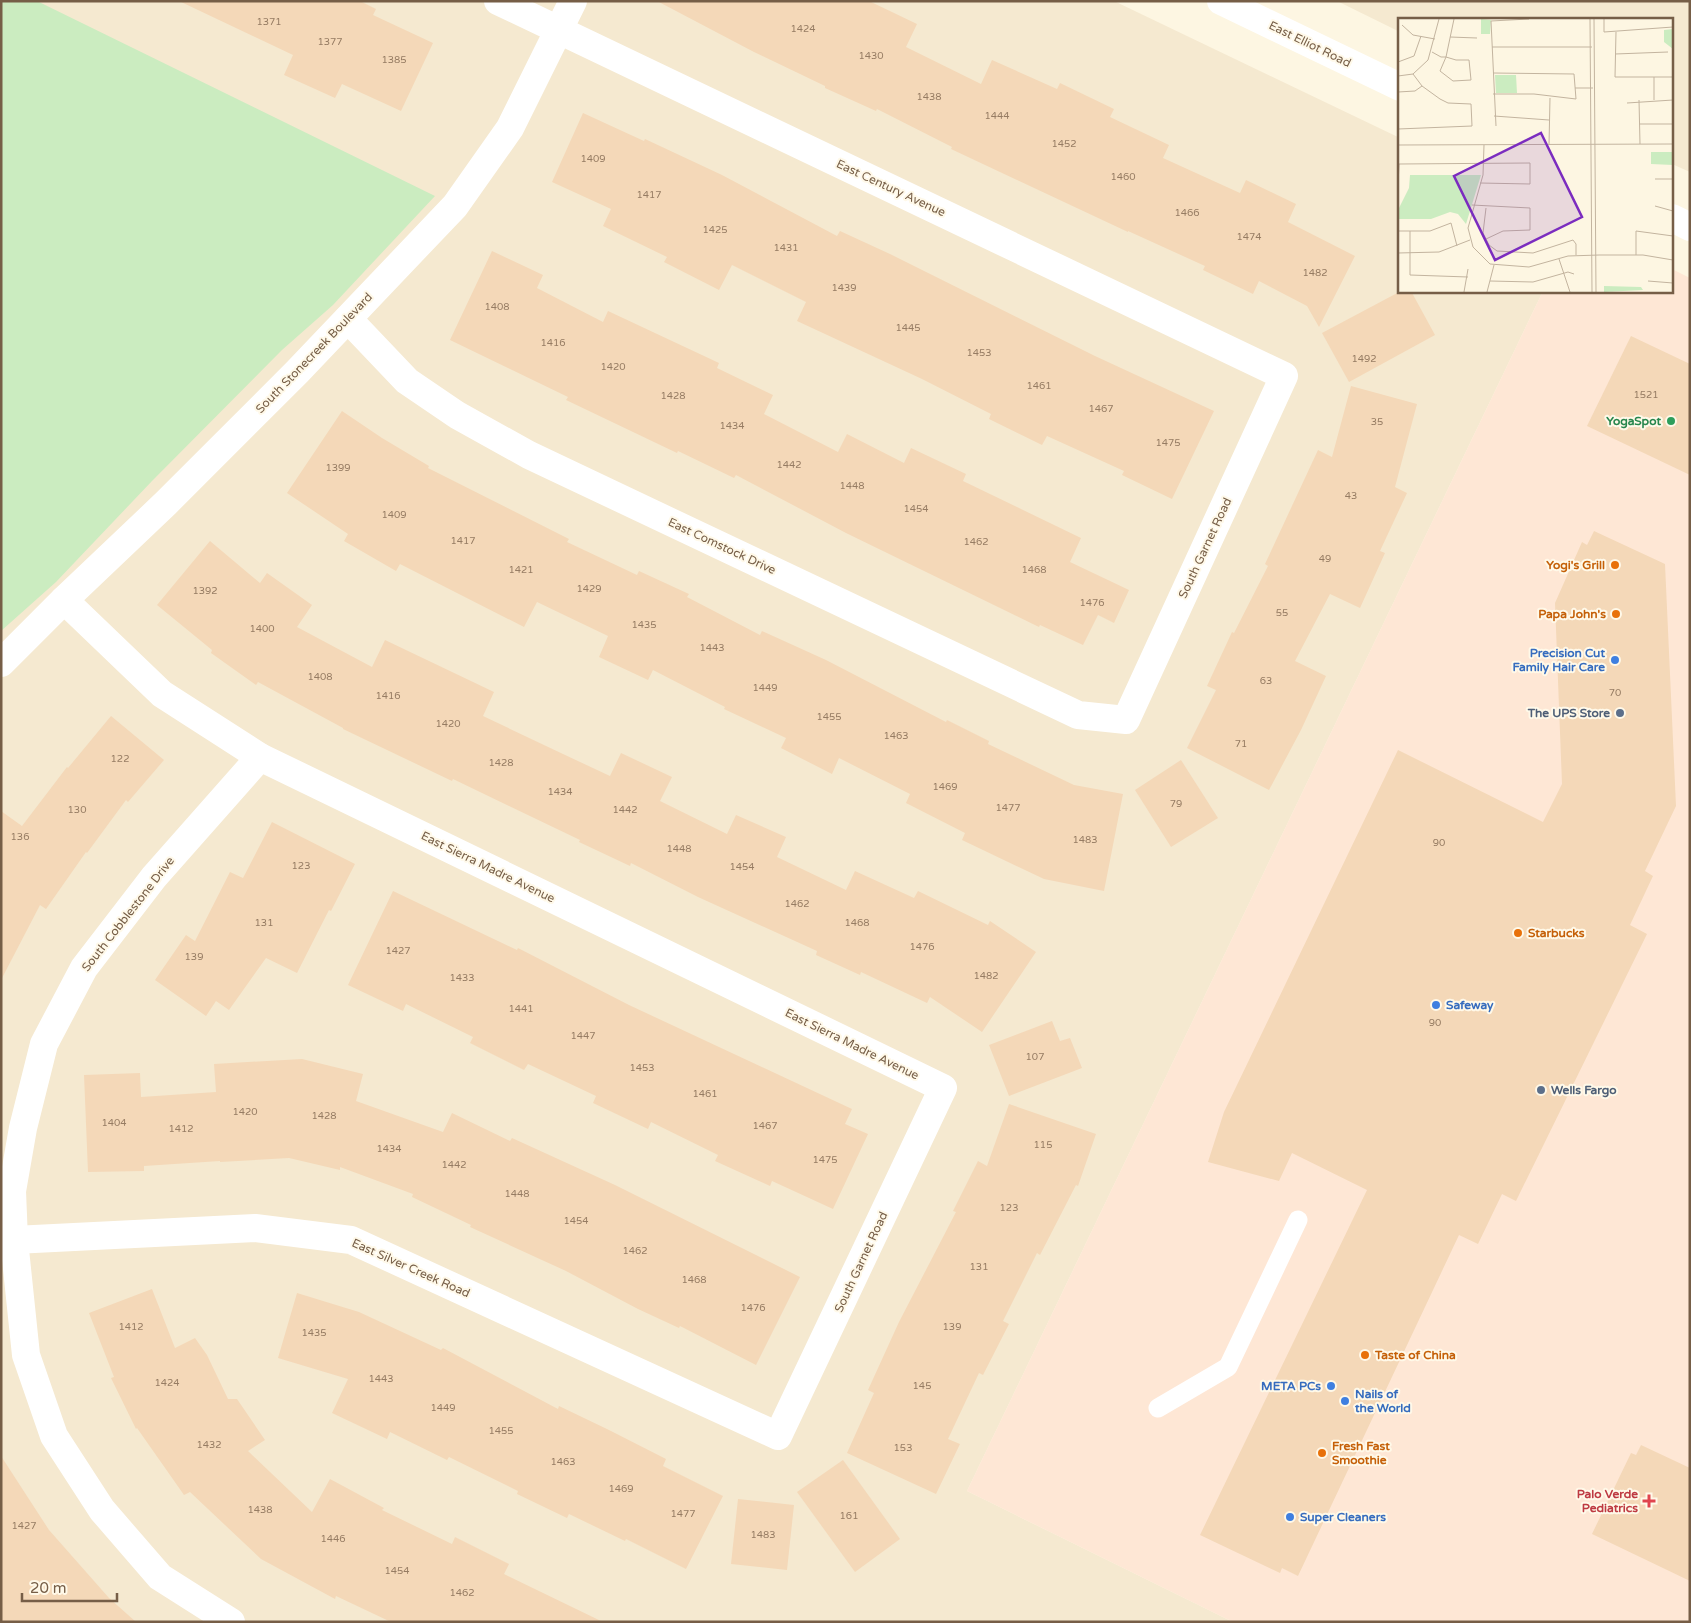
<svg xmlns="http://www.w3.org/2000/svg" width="1691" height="1623" font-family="'Varela Round',sans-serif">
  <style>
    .residential { fill: #f5e9d0 }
    .commercial { fill: #fee7d5 }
    .green { fill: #cbecc0 }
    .building { fill: #f4d8b8 }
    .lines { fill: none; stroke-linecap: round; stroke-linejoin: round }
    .lane { stroke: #fff; stroke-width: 19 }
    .street { stroke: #fff; stroke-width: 28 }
    .secondary { stroke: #fff; stroke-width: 28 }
    .leisure-dot { fill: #2e9e5b; stroke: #fff9e9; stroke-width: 2 }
    .food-dot { fill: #e8710a; stroke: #fff9e9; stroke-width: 2 }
    .shop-dot { fill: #3f7fe0; stroke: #fff9e9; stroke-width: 2 }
    .service-dot { fill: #5c6f8a; stroke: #fff9e9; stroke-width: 2 }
    .health-dot { fill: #e0444e; stroke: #fff9e9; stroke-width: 2 }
    .labels { text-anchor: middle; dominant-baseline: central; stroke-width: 4; stroke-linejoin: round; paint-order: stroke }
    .number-label { font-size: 10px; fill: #967c63 }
    .street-label { font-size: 12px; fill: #765e47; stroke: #fff9e9 }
    .leisure-label { font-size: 12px; font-weight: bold; fill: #27864d; stroke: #fff9e9; text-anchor: end }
    .food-label { font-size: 12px; font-weight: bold; fill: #c56008; stroke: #fff9e9; text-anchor: start }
    .shop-label { font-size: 12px; font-weight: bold; fill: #366cbe; stroke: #fff9e9; text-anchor: start }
    .service-label { font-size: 12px; font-weight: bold; fill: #4e5e75; stroke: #fff9e9; text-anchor: end }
    .health-label { font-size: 12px; font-weight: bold; fill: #be3a42; stroke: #fff9e9; text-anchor: end }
    .inset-road { fill: none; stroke: #c3b49f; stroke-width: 1 }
    .view { fill: #7b2cbf; fill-opacity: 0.15; stroke: #7b2cbf; stroke-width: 2.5 }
    .inset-edge { fill: none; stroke: #765e47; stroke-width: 2.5 }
  </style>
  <rect width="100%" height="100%" fill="#fdf6e2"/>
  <!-- residential -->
  <g class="residential">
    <path d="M1,1h1113l286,137v153h143l-576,1200 266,131h-1232z"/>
    <path d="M1337,1h353v171l-18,-8v-145h-272v13z"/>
  </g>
  <!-- commercial -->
  <path class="commercial" d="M1672,269l18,9v1344h-457l-266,-131 576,-1200h129z"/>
  <!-- green -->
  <path class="green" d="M1,1h36l398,195 -102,109 -51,45 -130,131 -96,101 -55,49z"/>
  <!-- building -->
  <g class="building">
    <path d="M179,1h181l16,8 -3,6 60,28 -32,68 -59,-27 -7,14 -51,-23 9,-20z"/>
    <path d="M657,1h212l48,23 -11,23 75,37 11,-24 65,29 3,-6 54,26 -4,8 59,28 -6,13 77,35 6,-13 50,24 -8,18 67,34 -36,71 -12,-21 -48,-25 -6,13 -50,-24 2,-4 -77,-35v1l-177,-83 1,-2 -75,-38 -1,2 -51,-23v-2l-71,-34z"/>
    <path d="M583,113l61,28 1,-2 77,36 115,61 3,-5 50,23 205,102 119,55 -42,88 -50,-24 2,-4 -77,-35 -5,9 -53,-26 2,-5 -69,-35 -125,-58 9,-19 -74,-37 -13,25 -55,-28 3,-5 -64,-31 8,-17 -59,-27z"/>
    <path d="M492,251l51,24 -6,13 66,34 5,-11 111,52 -2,5 56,27 -9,19 74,38 9,-18 57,29 7,-15 55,26 -3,7 118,57 -11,24 59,28 -15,33 -16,-8 -15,30 -43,-20 -1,2 -193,-94 -110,-58 -2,3 -56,-27 -1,2 -111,-53 2,-3 -118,-57z"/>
    <path d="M1401,291h10l24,44 -86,47 -27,-49z"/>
    <path d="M1631,336l59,28v111l-103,-49z"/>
    <path d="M1351,386l66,18 -22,83 12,6 -27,58 5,2 -25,55 -30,-14 -35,67 31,15 -25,54 -32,60 -82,-42 29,-58 -9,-4 25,-54 2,1 34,-67 -3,-2 53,-114 14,7z"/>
    <path d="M342,411l40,27 47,28 -1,2 141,71 -2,3 70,33 2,-4 50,23 -2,3 73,38 2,-4 64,29 120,62 1,-2 42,21 -1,3 86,41 49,9 -19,97 -60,-12 -82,-39 3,-7 -59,-30 4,-9 -71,-36 -7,16 -51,-26 5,-10 -62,-29 1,-2 -72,-37 -5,10 -49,-23 9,-21 -71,-34 -13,25 -124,-63 -4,7 -52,-30 4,-7 -61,-41z"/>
    <path d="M1594,531l71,33 11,242 -31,65 8,5 -23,49 17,9 -131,267 -14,-7 -24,50 -19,-9 -161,341 -16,-8 -2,5 -80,-38 167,-345 -75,-37 -13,28 -71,-19 16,-50 174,-362 145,72 19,-38 -7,-181 27,-61 5,3z"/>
    <path d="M210,541l50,42 7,-10 45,32 -15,22 75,40 13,-27 109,52 -11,24 80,38 47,22 11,-23 51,24 -12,24 67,33 9,-19 50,22 -9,20 69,33 9,-19 59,27 4,-7 70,34 2,-4 46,31 -54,80 -52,-35 -3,6 -66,-31 -1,3 -44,-20 1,-4 -119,-54 -67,-34 -1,3 -51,-24 1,-2 -127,-61 -1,2 -109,-52v-1l-85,-46 -2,3 -45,-32 1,-3 -55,-45z"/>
    <path d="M111,716l53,44 -36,42 -2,-2 -39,53 -1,-1 -40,57 -6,-4 -39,75v-169l21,15 45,-59 1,1z"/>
    <path d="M1181,760l37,58 -47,29 -36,-57z"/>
    <path d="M272,822l83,42 -24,47 -2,-1 -32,63 -31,-15 -37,52 -13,-9 -10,15 -51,-36 31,-45 9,6 35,-69 13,6z"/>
    <path d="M393,891l124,59 1,-2 111,57 223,104 -7,15 23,10 -35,75 -61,-28 -2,5 -55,-25 3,-6 -67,-33 -3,7 -55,-26 3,-7 -68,-32 -4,6 -54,-27 3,-6 -67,-33 -3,7 -55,-26z"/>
    <path d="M1052,1021l8,20 10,-3 12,30 -73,28 -20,-51z"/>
    <path d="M302,1059l61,15 -7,27 87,31 9,-19 58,28 2,-3 103,47 185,92 -44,88 -76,-39 -1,2 -41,-19 -72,-38 -96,-44 1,-2 -59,-28 1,-3 -73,-27v3l-51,-12 -69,4v-1l-76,5v5l-56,1 -4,-97 56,-2 1,24 75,-5 -2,-28z"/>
    <path d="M1009,1104l87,30 -18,52 -2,-1 -36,70 -3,-2 -34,68 6,3 -26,51 -4,-2 -31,66 12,5 -24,50 -89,-41 27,-60 -6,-3 31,-68 57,-110 -3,-1 25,-50 9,5z"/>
    <path d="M152,1289l23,59 20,-10 12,17 21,44h9l28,41 -17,11 64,61 18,-33 54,29 -2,2 70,34 3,-7 54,27 -5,10 99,48h-212l-55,-26 -1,3 -74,-40 -71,-67 -6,3 -47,-67 -1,1 -25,-51 3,-1 -25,-64z"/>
    <path d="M297,1293l62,19 82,38 2,-2 115,61 1,-3 50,24 57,29 -3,7 60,30 -37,73 -60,-30 -1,2 -56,-27 -2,4 -50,-24 1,-3 -69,-34 -2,3 -57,-28 -3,7 -55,-26 16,-34 -70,-21z"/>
    <path d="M1641,1445l49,23v113l-98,-47 39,-81 5,2z"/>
    <path d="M1,1456l48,74 60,68 27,24h-135z"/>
    <path d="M843,1460l57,79 -45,33 -58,-80z"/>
    <path d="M738,1499l56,6 -7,65 -56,-6z"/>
  </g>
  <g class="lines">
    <!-- lane -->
    <path class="lane" d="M1158,1408l70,-41 70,-147"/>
    <!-- street -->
    <g class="street">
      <path d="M348,319l59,62 50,34 72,40 549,260 48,5 158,-344 -786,-375"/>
      <path d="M1,663l63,-63 102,-97 131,-131 158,-166 55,-78 63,-127"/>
      <path d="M14,1240l241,-12 96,12 427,196 165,-348 -683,-331 -98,-63 -98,-94"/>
      <path d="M231,1622l-71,-45 -58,-67 -48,-74 -28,-81 -12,-115 -2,-49 11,-63 21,-84 40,-76 70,-91 106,-120"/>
    </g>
    <!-- secondary -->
    <g class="secondary">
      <path d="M1221,1l179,86"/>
      <path d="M1672,218l18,9"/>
    </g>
  </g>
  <!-- markers -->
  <circle class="leisure-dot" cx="1671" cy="421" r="5"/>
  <g class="food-dot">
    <circle cx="1615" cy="565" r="5"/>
    <circle cx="1616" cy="614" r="5"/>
    <circle cx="1518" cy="933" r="5"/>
    <circle cx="1365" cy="1355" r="5"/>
    <circle cx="1322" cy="1453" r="5"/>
  </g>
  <g class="shop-dot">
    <circle cx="1615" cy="660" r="5"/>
    <circle cx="1436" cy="1005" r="5"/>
    <circle cx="1331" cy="1386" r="5"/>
    <circle cx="1345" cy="1401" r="5"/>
    <circle cx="1290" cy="1517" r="5"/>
  </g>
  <g class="service-dot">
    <circle cx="1620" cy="713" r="5"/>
    <circle cx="1541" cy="1090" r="5"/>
  </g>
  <path class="health-dot" d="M1646.5 1493.5h5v5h5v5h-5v5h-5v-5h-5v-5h5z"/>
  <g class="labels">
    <!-- number labels -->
    <g class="number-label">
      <text x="269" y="22">1371</text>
      <text x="803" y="29">1424</text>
      <text x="330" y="42">1377</text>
      <text x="871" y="56">1430</text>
      <text x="394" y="60">1385</text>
      <text x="929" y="97">1438</text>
      <text x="997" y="116">1444</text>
      <text x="1064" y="144">1452</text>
      <text x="593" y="159">1409</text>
      <text x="1123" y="177">1460</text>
      <text x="649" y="195">1417</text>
      <text x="1187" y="213">1466</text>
      <text x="715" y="230">1425</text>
      <text x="1249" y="237">1474</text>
      <text x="786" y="248">1431</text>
      <text x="1315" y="273">1482</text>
      <text x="844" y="288">1439</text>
      <text x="497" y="307">1408</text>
      <text x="908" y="328">1445</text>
      <text x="553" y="343">1416</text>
      <text x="979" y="353">1453</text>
      <text x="1364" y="359">1492</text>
      <text x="613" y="367">1420</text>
      <text x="1039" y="386">1461</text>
      <text x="1646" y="395">1521</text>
      <text x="673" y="396">1428</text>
      <text x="1101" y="409">1467</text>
      <text x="1377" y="422">35</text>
      <text x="732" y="426">1434</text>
      <text x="1168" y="443">1475</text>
      <text x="789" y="465">1442</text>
      <text x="338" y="468">1399</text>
      <text x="852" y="486">1448</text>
      <text x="1351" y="496">43</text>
      <text x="916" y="509">1454</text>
      <text x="394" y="515">1409</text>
      <text x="463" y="541">1417</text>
      <text x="976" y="542">1462</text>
      <text x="1325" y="559">49</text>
      <text x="521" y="570">1421</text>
      <text x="1034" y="570">1468</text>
      <text x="589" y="589">1429</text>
      <text x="205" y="591">1392</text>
      <text x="1092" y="603">1476</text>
      <text x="1282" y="613">55</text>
      <text x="644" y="625">1435</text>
      <text x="262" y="629">1400</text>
      <text x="712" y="648">1443</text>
      <text x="320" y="677">1408</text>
      <text x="1266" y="681">63</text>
      <text x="765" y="688">1449</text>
      <text x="1615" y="693">70</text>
      <text x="388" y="696">1416</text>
      <text x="829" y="717">1455</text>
      <text x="448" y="724">1420</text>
      <text x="896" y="736">1463</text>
      <text x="1241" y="744">71</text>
      <text x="120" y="759">122</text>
      <text x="501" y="763">1428</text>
      <text x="945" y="787">1469</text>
      <text x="560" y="792">1434</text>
      <text x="1176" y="804">79</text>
      <text x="1008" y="808">1477</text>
      <text x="77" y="810">130</text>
      <text x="625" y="810">1442</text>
      <text x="20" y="837">136</text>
      <text x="1085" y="840">1483</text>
      <text x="1439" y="843">90</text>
      <text x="679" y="849">1448</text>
      <text x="301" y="866">123</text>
      <text x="742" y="867">1454</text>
      <text x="797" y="904">1462</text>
      <text x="264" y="923">131</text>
      <text x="857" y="923">1468</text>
      <text x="922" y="947">1476</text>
      <text x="398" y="951">1427</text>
      <text x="194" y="957">139</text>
      <text x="986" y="976">1482</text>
      <text x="462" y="978">1433</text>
      <text x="521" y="1009">1441</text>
      <text x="1435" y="1023">90</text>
      <text x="583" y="1036">1447</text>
      <text x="1035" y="1057">107</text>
      <text x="642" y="1068">1453</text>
      <text x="705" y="1094">1461</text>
      <text x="245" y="1112">1420</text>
      <text x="324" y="1116">1428</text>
      <text x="114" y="1123">1404</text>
      <text x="765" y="1126">1467</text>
      <text x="181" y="1129">1412</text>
      <text x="1043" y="1145">115</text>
      <text x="389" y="1149">1434</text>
      <text x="825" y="1160">1475</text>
      <text x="454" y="1165">1442</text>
      <text x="517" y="1194">1448</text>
      <text x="1009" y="1208">123</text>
      <text x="576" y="1221">1454</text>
      <text x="635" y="1251">1462</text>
      <text x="979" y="1267">131</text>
      <text x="694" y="1280">1468</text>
      <text x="753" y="1308">1476</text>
      <text x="131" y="1327">1412</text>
      <text x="952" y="1327">139</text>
      <text x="314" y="1333">1435</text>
      <text x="381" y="1379">1443</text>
      <text x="167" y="1383">1424</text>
      <text x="922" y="1386">145</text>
      <text x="443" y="1408">1449</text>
      <text x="501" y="1431">1455</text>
      <text x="209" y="1445">1432</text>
      <text x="903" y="1448">153</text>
      <text x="563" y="1462">1463</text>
      <text x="621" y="1489">1469</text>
      <text x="260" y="1510">1438</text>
      <text x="683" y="1514">1477</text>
      <text x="849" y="1516">161</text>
      <text x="24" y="1526">1427</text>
      <text x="763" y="1535">1483</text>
      <text x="333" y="1539">1446</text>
      <text x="397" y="1571">1454</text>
      <text x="462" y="1593">1462</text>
    </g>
    <!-- street labels -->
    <g class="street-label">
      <text transform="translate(1310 44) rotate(26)">East Elliot Road</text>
      <text transform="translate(891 188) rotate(25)">East Century Avenue</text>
      <text transform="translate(314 353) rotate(-46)">South Stonecreek Boulevard</text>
      <text transform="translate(722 546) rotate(25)">East Comstock Drive</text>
      <text transform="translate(1205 548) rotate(-65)">South Garnet Road</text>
      <text transform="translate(488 867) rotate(26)">East Sierra Madre Avenue</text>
      <text transform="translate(128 914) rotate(-52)">South Cobblestone Drive</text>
      <text transform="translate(852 1044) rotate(26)">East Sierra Madre Avenue</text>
      <text transform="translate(861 1262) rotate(-65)">South Garnet Road</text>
      <text transform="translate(411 1268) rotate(24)">East Silver Creek Road</text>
    </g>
    <!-- leisure labels -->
    <g class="leisure-label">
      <text x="1661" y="421">YogaSpot</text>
    </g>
    <!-- food labels -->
    <g class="food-label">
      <text x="1605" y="565" text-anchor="end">Yogi's Grill</text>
      <text x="1606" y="614" text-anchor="end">Papa John's</text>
      <text x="1528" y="933">Starbucks</text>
      <text x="1375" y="1355">Taste of China</text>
      <text x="1332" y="1446">Fresh Fast<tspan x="1332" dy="14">Smoothie</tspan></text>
    </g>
    <!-- shop labels -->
    <g class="shop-label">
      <text x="1605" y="653" text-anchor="end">Precision Cut<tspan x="1605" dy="14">Family Hair Care</tspan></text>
      <text x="1446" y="1005">Safeway</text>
      <text x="1321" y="1386" text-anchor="end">META PCs</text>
      <text x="1355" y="1394">Nails of<tspan x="1355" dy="14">the World</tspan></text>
      <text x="1300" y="1517">Super Cleaners</text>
    </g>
    <!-- service labels -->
    <g class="service-label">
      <text x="1610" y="713">The UPS Store</text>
      <text x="1551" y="1090" text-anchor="start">Wells Fargo</text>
    </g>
    <!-- health labels -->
    <g class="health-label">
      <text x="1638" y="1494">Palo Verde<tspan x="1638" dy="14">Pediatrics</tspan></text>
    </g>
  </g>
  <!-- overview -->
  <g transform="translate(1398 18)">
    <rect width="275" height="275" fill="#fdf6e2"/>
    <path d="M83,1l10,1 -1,14h-9zM275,11v20l-9,-7v-12zM97,57h21l1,18h-21zM253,134h22v13l-22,-1zM12,157h71l-15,49 -8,-10 -8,-2 -19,7h-33v-9l11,-22zM206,268l37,1 2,3 -39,2z" fill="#cbecc0"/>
    <path class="inset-road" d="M192,1l2,273M196,1l2,273M206,1v13l69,-5M4,7l11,10 22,4M218,14l-1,45h58M52,19l27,1M94,29h100M34,34l9,5h5l10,3h13l2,20 -18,1 -13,-10 6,-14 8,-38M217,36l53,-2M0,44l16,-6 7,-20M95,55l81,1 2,25 -42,-5h-41M0,58l15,-2 15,-14 11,-41M256,59v23M177,70h18M0,74l17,-1 7,-5M241,82l1,44M229,85l46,-3M96,98l55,4M241,106h34M98,108l-5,-105 38,-2M0,111l74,-3 -1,-22 -23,-1 -8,-4 -18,-13 -9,-12M0,127l275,-1M86,127l-1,30 -15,53 5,19 17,17 39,3 39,-11 31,-1h44l30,5M151,127l1,-47M257,161h18M0,167l1,-21 131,-1v21l-50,-1M74,187l58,3v22l-27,1 -17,8M257,188l18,5M88,190l-3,25 6,12 8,6 36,2 40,-13 3,4v11M0,213h32l21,-8 6,23M12,213v44l58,2M0,235l41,-1 31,-12M238,237v-24l37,5M161,241l11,33M92,263l43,1 35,-10 6,2M250,263l25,2M66,274l4,-23M89,274l7,-27"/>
    <path class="view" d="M143,115l41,84 -87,43 -41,-84z"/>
    <rect width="275" height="275" class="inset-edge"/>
  </g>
  <!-- border -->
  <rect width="1691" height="1623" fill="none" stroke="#765e47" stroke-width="5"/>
  <!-- scale -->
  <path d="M22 1593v8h95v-8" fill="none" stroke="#765e47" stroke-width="2.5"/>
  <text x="30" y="1593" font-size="15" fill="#765e47" stroke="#fff9e9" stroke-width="4" paint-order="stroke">20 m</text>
</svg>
